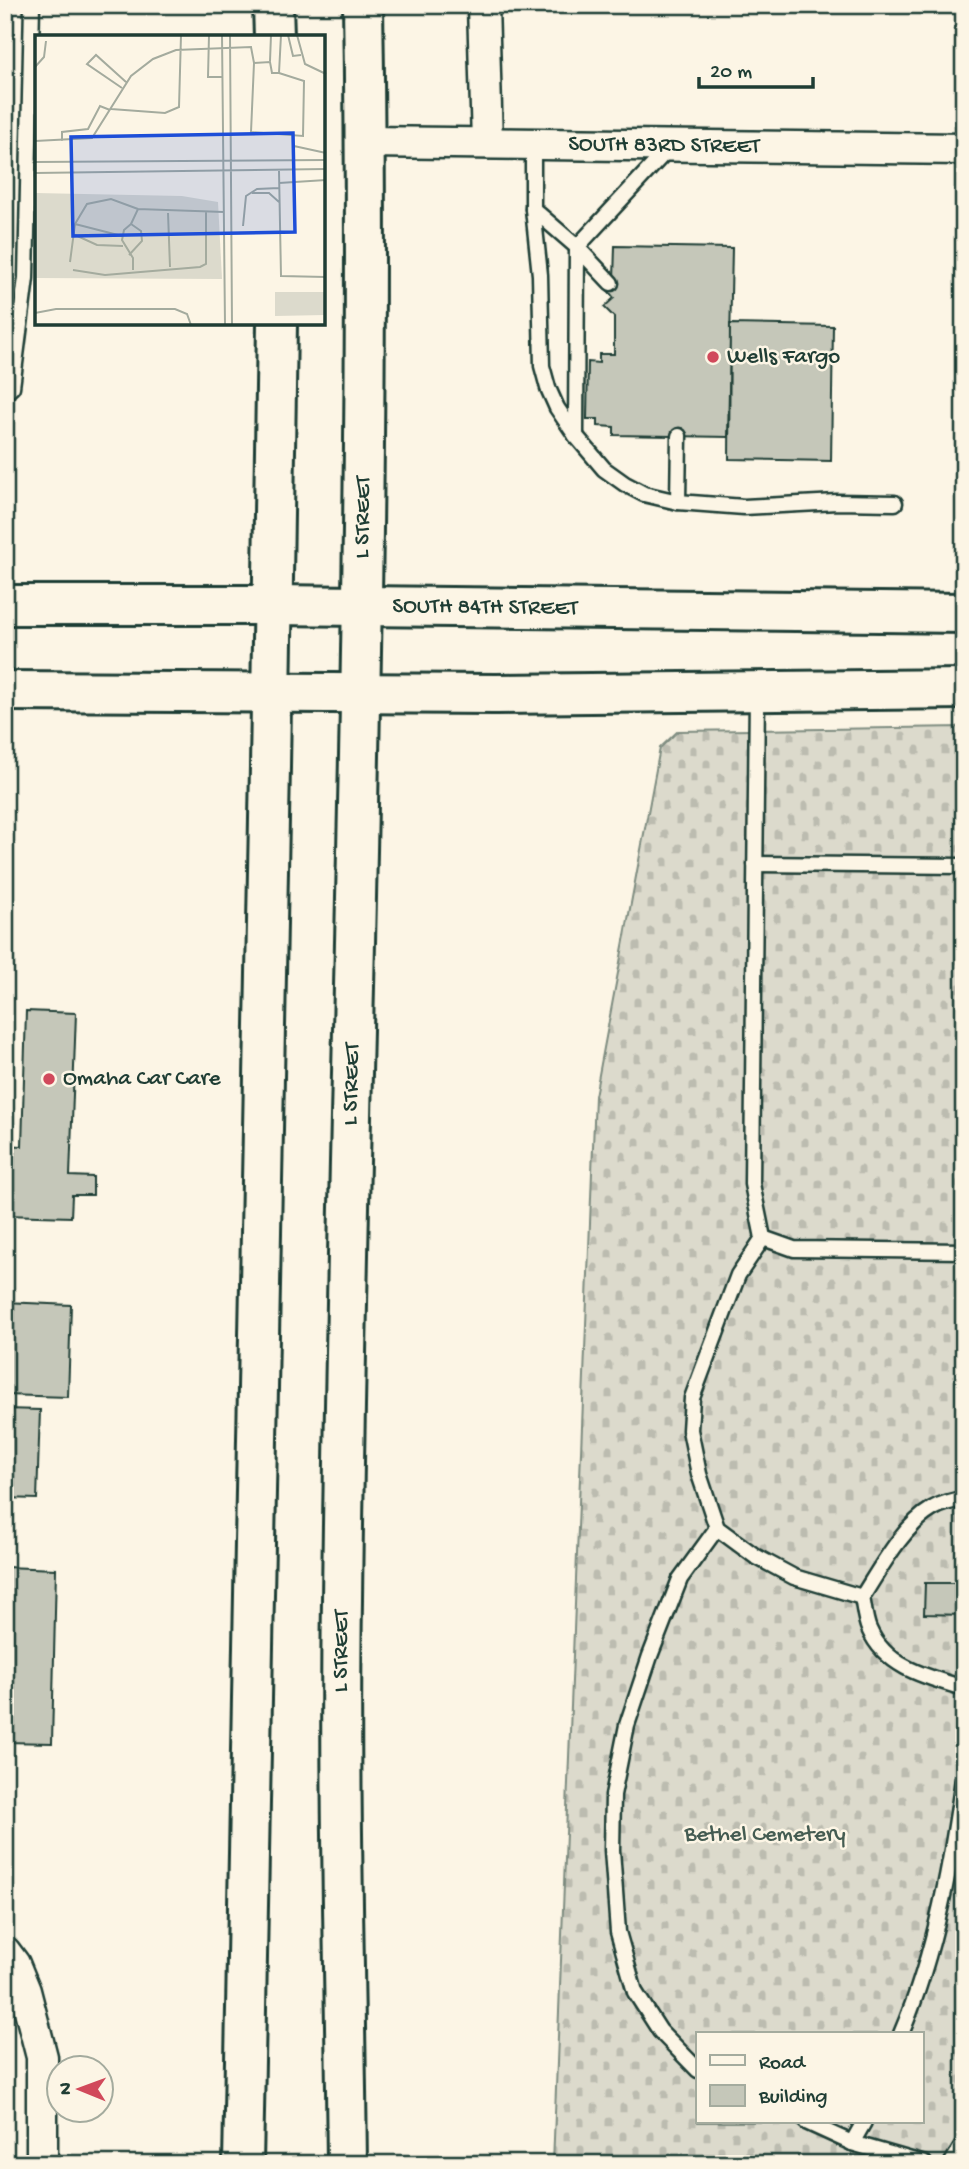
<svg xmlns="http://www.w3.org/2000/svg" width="969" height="2169" font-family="'Gochi Hand',sans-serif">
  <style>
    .cemetery { fill: url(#cemetery-stones); stroke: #7e8c80; stroke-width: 2; fill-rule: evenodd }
    .building { fill: #c5c7b9; stroke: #1f3d34; stroke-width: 2 }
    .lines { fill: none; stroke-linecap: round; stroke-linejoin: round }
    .service-casing { stroke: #1f3d34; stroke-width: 19 }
    .minor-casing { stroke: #1f3d34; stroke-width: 35 }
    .primary-casing { stroke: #1f3d34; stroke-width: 44 }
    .service { stroke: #fcf5e5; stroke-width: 14 }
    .minor { stroke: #fcf5e5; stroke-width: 30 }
    .primary { stroke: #fcf5e5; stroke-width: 38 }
    .poi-dot { fill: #d1495b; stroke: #fcf5e5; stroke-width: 2.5 }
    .labels { text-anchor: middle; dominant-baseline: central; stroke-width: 5; stroke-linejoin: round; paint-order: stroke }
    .street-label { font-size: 23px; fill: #1f3d34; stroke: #fcf5e5 }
    .poi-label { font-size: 23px; fill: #1f3d34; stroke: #fcf5e5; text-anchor: start }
    .park-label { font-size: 23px; fill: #455c52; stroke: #fcf5e5 }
    .inset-road { fill: none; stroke: #a4ab9e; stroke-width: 2 }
    .view { fill: #1d4ed8; fill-opacity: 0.15; stroke: #1d4ed8; stroke-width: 3.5 }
    .inset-edge { fill: none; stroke: #1f3d34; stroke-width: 3.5 }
  </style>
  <defs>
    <pattern id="cemetery-stones" width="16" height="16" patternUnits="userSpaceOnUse" patternTransform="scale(1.75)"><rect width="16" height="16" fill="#dcdacc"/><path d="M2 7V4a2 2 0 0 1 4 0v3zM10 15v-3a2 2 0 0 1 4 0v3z" fill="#bcbcb0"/></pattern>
  </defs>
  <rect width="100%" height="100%" fill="#fcf5e5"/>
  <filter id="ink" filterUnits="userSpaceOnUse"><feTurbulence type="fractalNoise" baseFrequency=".0143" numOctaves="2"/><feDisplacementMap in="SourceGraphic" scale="14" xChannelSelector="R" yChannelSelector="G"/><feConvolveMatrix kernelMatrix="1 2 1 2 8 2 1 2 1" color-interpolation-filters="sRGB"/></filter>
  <g filter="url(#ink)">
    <!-- cemetery -->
    <path class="cemetery" d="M964,727v1437h-411l42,-1068 65,-348 18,-17zM698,2034h224v88h-224z"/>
    <!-- building -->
    <g class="building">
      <path d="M615,246l117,2 -4,189 -114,-2v-8l-16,-1v-7h-11l1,-57 11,1v-9h15v-37l-10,-10 10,-9 -9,-11 9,-7z"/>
      <path d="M730,324l103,2 -2,135 -102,-2z"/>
      <path d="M26,1011l50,2 -6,163 23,1v18h-21l-1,22 -66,-2v-70l17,1z"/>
      <path d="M5,1302l66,3 -3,92 -63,-2z"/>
      <path d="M5,1409l35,1 -3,89 -32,-1z"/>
      <path d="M5,1567l51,2 -4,174 -47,-1z"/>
      <path d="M925,1583h39v32l-40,-1z"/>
    </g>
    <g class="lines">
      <defs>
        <g id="service">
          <path d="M533,144v65l7,66 2,91 6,22 9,20 19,28 28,33 21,15 19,10 34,8 66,5 93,-5 58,1"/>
          <path d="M533,209l44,38 34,36"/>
          <path d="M5,393l7,-6 14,-109 6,-273"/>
          <path d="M576,436l1,-189 92,-99"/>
          <path d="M678,502l1,-66"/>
          <path d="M757,693l-5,491 11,54 -25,37 -46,123 -2,32 9,44 18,54 38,28 39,21 68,20c18,-28 40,-70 70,-88 8,-5 22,-9 32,-10"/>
          <path d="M755,864l209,2"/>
          <path d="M763,1238l31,11 170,2"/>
          <path d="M862,1597c2,10 3,23 7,32 17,39 58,48 95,59"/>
          <path d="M901,2034c35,-83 51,-174 63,-263"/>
          <path d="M698,2070l-38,-39 -25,-39 -17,-60 -6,-82 1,-55 14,-70 23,-69 30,-77 37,-51"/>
          <path d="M806,2122l46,21 73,21"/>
          <path d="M852,2143l12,-21"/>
          <path d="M951,2164l13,-21"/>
        </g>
        <g id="minor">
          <path d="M483,5l4,138"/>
          <path id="s1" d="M365,142l599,7"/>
          <path d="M5,1952l9,12 11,27 17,66v107"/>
        </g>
        <g id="primary">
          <path d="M273,5l1,32"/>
          <path id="s2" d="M5,605h268l691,8"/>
          <path d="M5,691l491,3 468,-5"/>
          <path d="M243,2164l27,-1397 7,-443"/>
          <path id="s3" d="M347,2164c-2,-188 -8,-376 -5,-564 6,-532 30,-1063 21,-1595"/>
        </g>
      </defs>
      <!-- service casing -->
      <use href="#service" class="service-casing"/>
      <!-- minor casing -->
      <use href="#minor" class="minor-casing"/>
      <!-- primary casing -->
      <use href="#primary" class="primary-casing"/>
      <!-- service -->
      <use href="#service" class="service"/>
      <!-- minor -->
      <use href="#minor" class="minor"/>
      <!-- primary -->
      <use href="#primary" class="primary"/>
    </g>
  </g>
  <!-- markers -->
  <g class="poi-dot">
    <circle cx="713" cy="357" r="7"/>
    <circle cx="49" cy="1079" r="7"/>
  </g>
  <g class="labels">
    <!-- street labels -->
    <g class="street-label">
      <text stroke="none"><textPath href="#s1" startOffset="299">SOUTH 83RD STREET</textPath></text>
      <text stroke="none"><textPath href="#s3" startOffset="1647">L STREET</textPath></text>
      <text stroke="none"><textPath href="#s2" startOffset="480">SOUTH 84TH STREET</textPath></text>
      <text stroke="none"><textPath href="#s3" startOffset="1080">L STREET</textPath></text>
      <text stroke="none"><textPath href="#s3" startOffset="513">L STREET</textPath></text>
    </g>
    <!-- poi labels -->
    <g class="poi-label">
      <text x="727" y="357">Wells Fargo</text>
      <text x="63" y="1079">Omaha Car Care</text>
    </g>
    <!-- park labels -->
    <g class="park-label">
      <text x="765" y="1835">Bethel Cemetery</text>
    </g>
  </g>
  <!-- overview -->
  <g transform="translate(35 35)">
    <rect width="290" height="290" fill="#fcf5e5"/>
    <path d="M240,257h50v23l-50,1z" fill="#dcdacc"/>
    <path d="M0,158l147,3 36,6 4,77 -187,-1z" fill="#dcdacc"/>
    <path class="inset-road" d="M174,0l-1,42h14M187,0l3,290M195,0l2,290M253,0l5,21 8,-1M262,0l8,29 21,10M235,26l1,-26M219,28l-3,69 52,4 1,-55 -25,-8M0,32l9,-10 2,-16M87,53l-35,-24 9,-9 30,27M76,74l54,4 14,-6 2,-72M0,106l57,-3 39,-62 22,-17 23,-9 75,-3 3,16 16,-1 2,11h7l2,-38M27,106v-9l26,-3 12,-23 10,4M259,126v-15l32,7M0,127l291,-2M244,136l2,105 45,1M0,138l291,-4M244,148l47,-3M217,158h17l10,9M133,178l2,54M40,189l47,12M96,189l-7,6 -2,10 11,18v12M208,191l3,-30 11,-7 22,-1M38,199l24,11 26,1M94,220l13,-14 -1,-10 -10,-7 7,-15 86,3M35,227l5,-38 12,-20 24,-5 27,10M38,235l32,5 95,-8 6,-3v-52M0,278l21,-4h119l12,5 4,11"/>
    <path class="view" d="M258,98l2,99 -222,4 -2,-99z"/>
    <rect width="290" height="290" class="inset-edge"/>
  </g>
  <!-- margin -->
  <rect width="969" height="2169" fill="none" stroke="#fcf5e5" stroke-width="28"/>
  <rect x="14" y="14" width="941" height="2141" fill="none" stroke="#1f3d34" stroke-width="2.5" filter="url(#ink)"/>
  <!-- legend -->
  <rect x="696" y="2032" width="228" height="91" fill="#fcf5e5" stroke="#a4ab9e" stroke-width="2"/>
  <rect x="710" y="2055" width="35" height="10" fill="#fcf5e5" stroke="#a4ab9e" stroke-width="2"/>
  <text x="759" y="2068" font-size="21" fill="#1f3d34">Road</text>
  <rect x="710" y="2085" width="35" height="21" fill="#c5c7b9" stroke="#a4ab9e" stroke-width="2"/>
  <text x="759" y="2102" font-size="21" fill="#1f3d34">Building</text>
  <!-- north arrow -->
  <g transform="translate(80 2089) rotate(271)"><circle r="33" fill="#fcf5e5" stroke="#a4ab9e" stroke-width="2"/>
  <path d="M0-5L12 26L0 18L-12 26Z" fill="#d1495b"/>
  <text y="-10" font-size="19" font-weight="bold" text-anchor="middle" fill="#1f3d34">N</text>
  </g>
  <!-- scale -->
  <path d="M699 77v10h114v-10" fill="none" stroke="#1f3d34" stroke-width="3.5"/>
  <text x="710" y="77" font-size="21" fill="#1f3d34" stroke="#fcf5e5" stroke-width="5" paint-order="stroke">20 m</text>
</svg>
